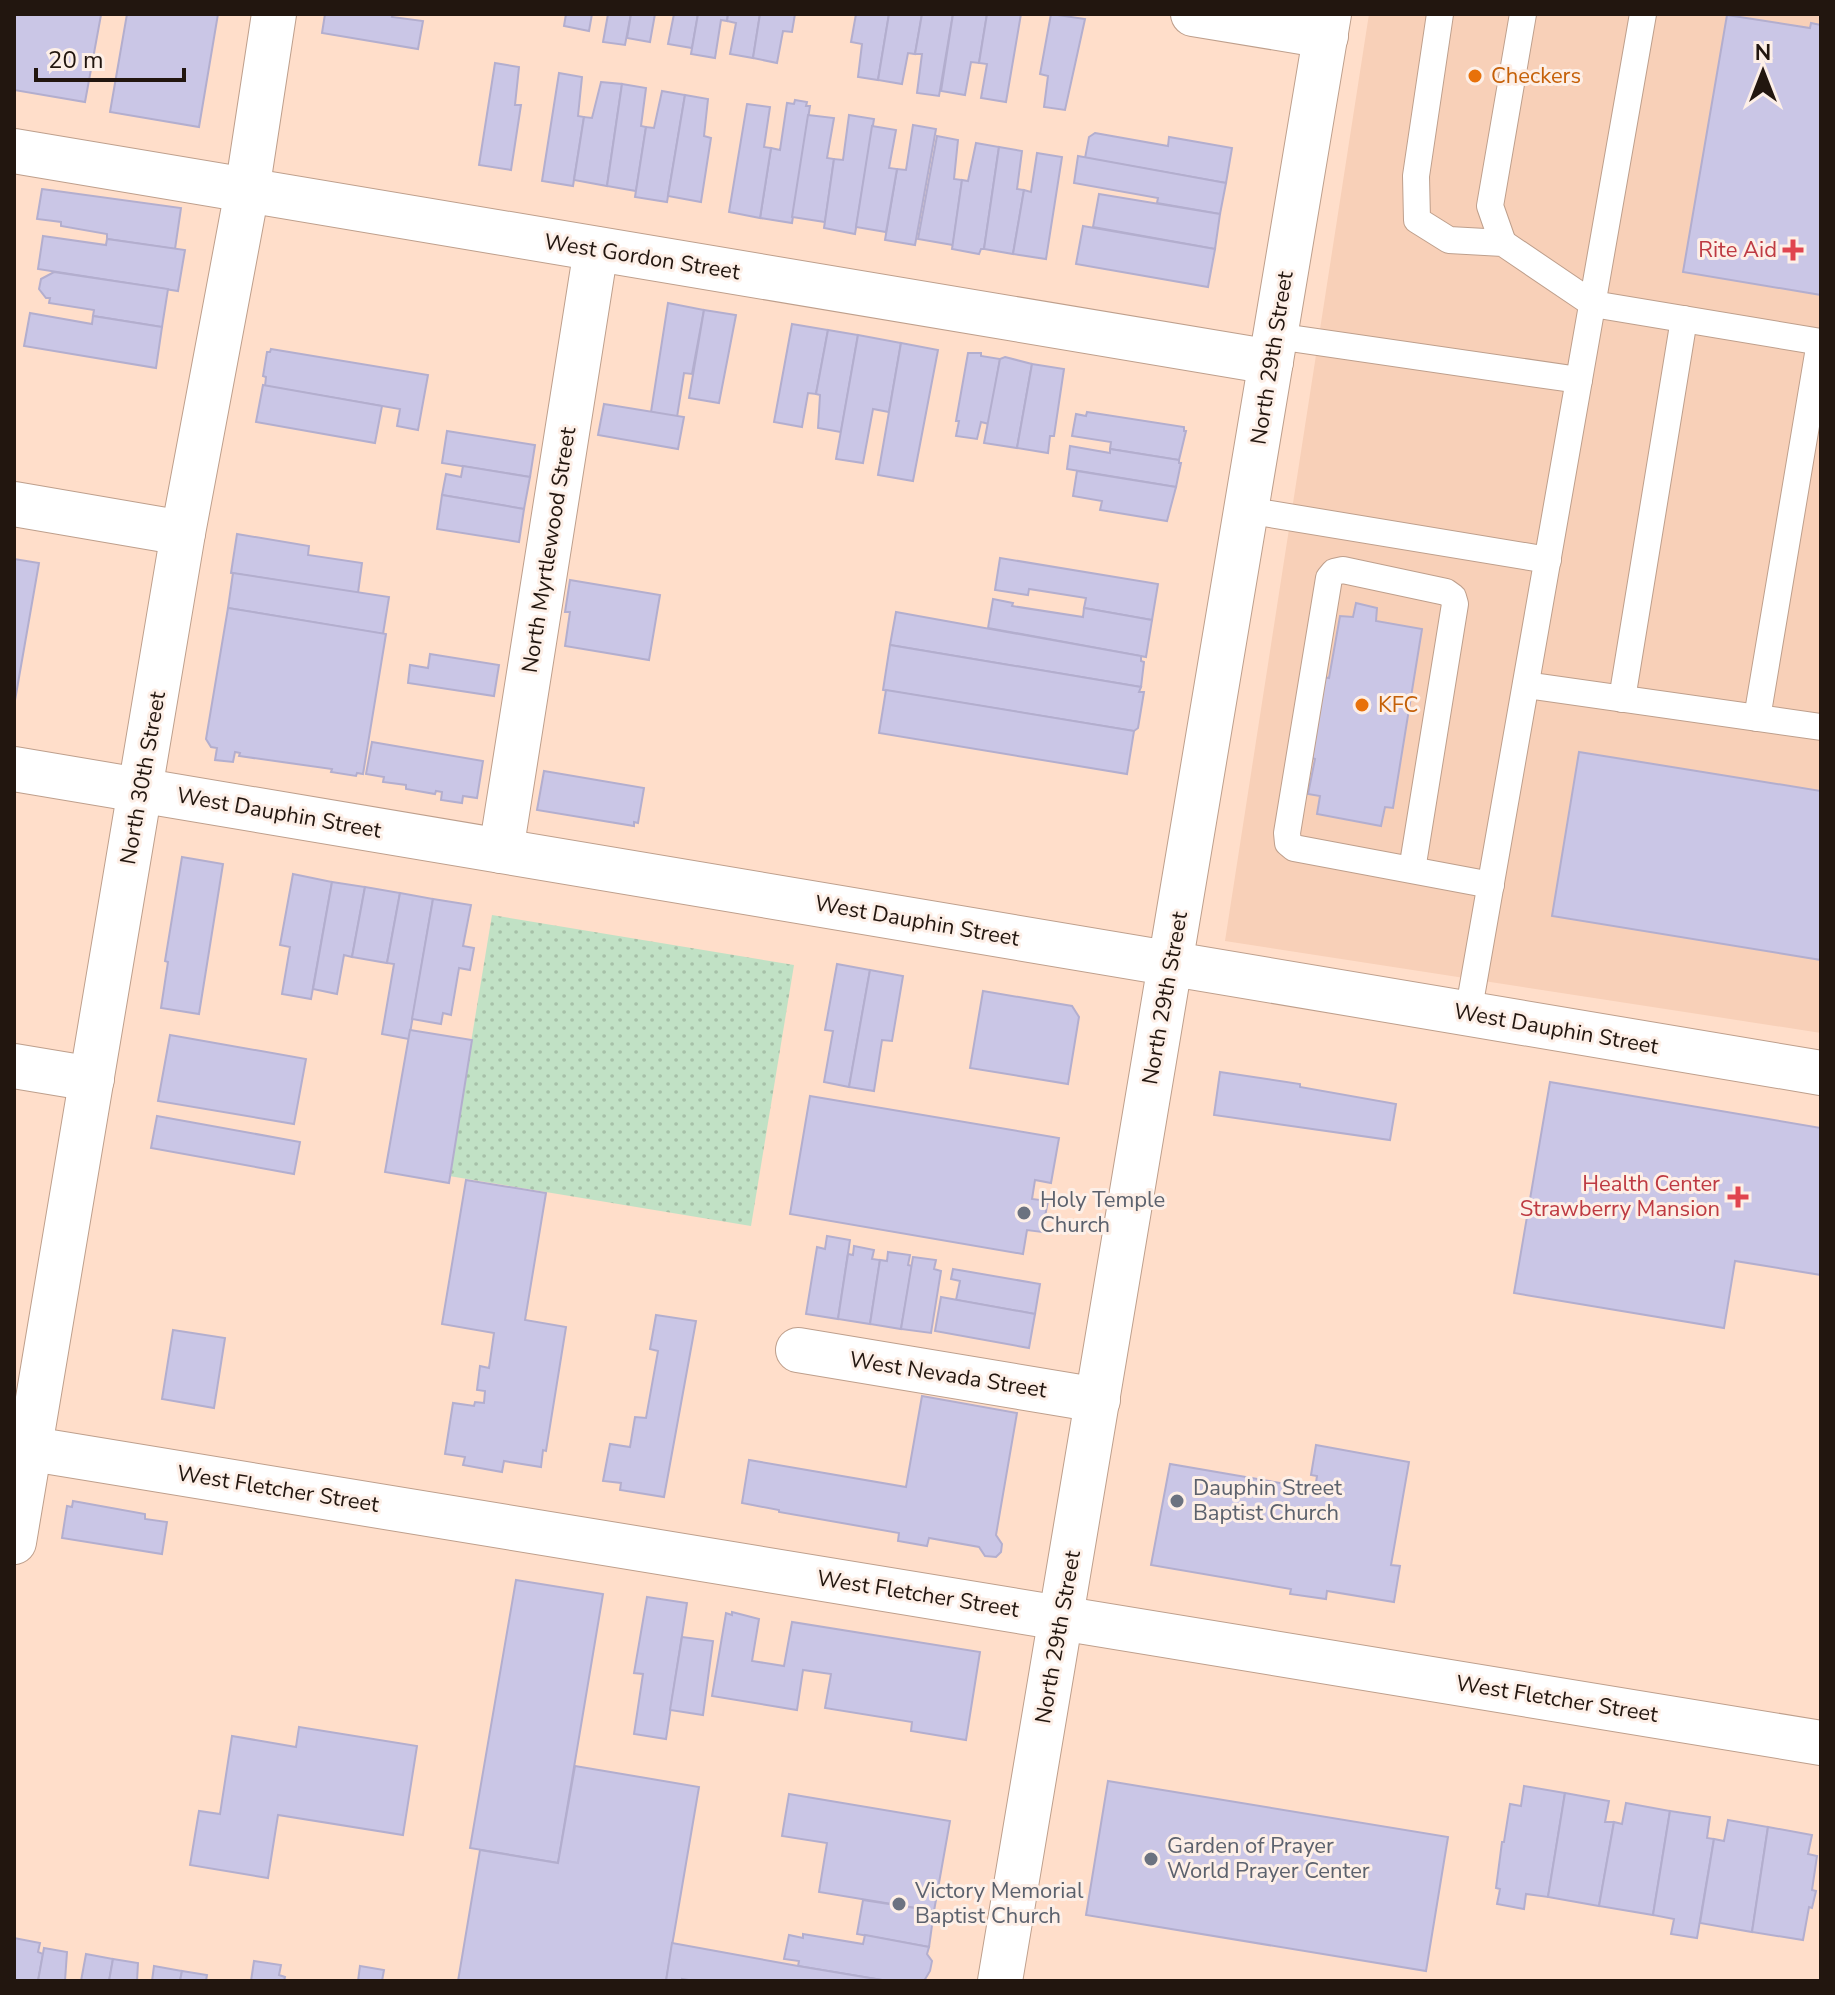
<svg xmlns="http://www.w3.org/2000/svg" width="1835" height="1995" font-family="'Nunito Sans',sans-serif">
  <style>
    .built { fill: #f8d0b8 }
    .grass { fill: url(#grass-dots) }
    .building { fill: #cac6e6; stroke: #b3aece; stroke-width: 2 }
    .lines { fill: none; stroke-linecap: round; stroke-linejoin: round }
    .lane-casing { stroke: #be9f8c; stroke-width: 28 }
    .street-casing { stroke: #be9f8c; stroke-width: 46 }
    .secondary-casing { stroke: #be9f8c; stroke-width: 46 }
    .lane { stroke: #fff; stroke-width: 26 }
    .street { stroke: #fff; stroke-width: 44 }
    .secondary { stroke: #fff; stroke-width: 44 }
    .food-dot { fill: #e8710a; stroke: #fdefe7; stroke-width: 3 }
    .health-dot { fill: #e0444e; stroke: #fdefe7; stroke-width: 3 }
    .worship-dot { fill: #6b7280; stroke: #fdefe7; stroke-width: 3 }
    .labels { text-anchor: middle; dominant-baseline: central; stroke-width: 6; stroke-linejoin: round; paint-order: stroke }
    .food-label { font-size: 22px; fill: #c56008; stroke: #fdefe7; text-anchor: start }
    .health-label { font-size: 22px; fill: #be3a42; stroke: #fdefe7; text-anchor: end }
    .street-label { font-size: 22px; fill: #22160f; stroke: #fdefe7 }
    .worship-label { font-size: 22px; fill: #5b616d; stroke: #fdefe7; text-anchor: start }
  </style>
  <defs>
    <pattern id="grass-dots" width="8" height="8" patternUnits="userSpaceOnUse" patternTransform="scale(2)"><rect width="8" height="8" fill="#c1e1c5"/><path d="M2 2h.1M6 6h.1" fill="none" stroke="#a6c0a8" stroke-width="1.8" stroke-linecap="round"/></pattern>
  </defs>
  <rect width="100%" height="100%" fill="#ffdeca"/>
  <!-- built -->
  <path class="built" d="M1369,14h452v1019l-596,-92z"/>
  <!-- grass -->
  <path class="grass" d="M492,915l302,50 -43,261 -302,-50z"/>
  <!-- building -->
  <g class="building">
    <path d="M14,14l87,1 -16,87 -71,-12z"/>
    <path d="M127,14h91l-19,113 -89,-15z"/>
    <path d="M325,14h68l-1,3 31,4 -5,28 -96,-16z"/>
    <path d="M566,14h26l-3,17 -25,-5z"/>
    <path d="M608,14h23l-6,31 -22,-3z"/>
    <path d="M631,14h24l-5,28 -23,-4z"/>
    <path d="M674,14h24l-6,34 -24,-4z"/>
    <path d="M698,14h30l-1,7 -6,-1 -6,38 -24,-4z"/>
    <path d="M728,14h32l-7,44 -23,-4 6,-31 -9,-2z"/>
    <path d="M760,14h35l-3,18 -9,-1 -6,32 -24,-5z"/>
    <path d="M856,14h33l-11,66 -20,-3 4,-33 -11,-2z"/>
    <path d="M889,14h33l-7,40 -7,-1 -6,31 -24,-4z"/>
    <path d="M922,14h31l-14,82 -22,-3 5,-39h-7z"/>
    <path d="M953,14h34l-8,49 -8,-1 -6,33 -24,-4z"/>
    <path d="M987,14h34l-15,88 -25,-4 6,-34 -8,-1z"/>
    <path d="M1051,14l34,5 -20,91 -21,-3 4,-31 -8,-2z"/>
    <path d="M1727,15l83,13 1,-5 10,2v270l-138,-23z"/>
    <path d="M495,63l24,4 -4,38h6l-10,65 -32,-5z"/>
    <path d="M559,73l23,4 -4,39 6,1 -11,69 -31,-5z"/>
    <path d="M601,82l21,2 -15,102 -33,-6 10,-63 8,1z"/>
    <path d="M622,84l24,4 -5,38 5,1 -10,64 -29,-5z"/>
    <path d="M662,91l23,4 -18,107 -32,-5 11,-70 8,1z"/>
    <path d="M685,95l23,4 -4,37 7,2 -10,64 -33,-6z"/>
    <path d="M795,100l12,2 -1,4h4l-18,117 -32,-5 11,-70 9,2 7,-47 7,1z"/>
    <path d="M747,104l23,3 -6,40 7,1 -11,70 -31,-6z"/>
    <path d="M808,115l26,3 -7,40 7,1 -9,63 -33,-5z"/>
    <path d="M849,115l25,4 -19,115 -31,-6 10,-69 9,1z"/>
    <path d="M913,125l23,4 -21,116 -30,-5 12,-71 9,1z"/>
    <path d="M872,126l24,4 -7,38 8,1 -11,63 -30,-5z"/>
    <path d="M1095,133l73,13 1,-9 63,11 -6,35 -141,-25 4,-21z"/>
    <path d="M937,136l21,4 -4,39 8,1 -9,65 -35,-6z"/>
    <path d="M976,143l23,4 -15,102h-3l-2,5 -27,-5 10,-69 6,1z"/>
    <path d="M999,147l23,4 -5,38 7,1 -11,64 -29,-5z"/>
    <path d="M1037,153l25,4 -16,102 -33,-5 11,-64 7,2z"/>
    <path d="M1078,156l148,27 -6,31 -63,-11 1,-5 -84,-15z"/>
    <path d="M42,189l139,19 -6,41 -68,-10v-5l-46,-8v-4l-24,-3z"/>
    <path d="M1099,194l121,20 -5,35 -122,-22z"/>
    <path d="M1083,226l132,23 -7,38 -132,-23z"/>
    <path d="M43,236l63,9 1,-6 78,11 -7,41 -140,-22z"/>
    <path d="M54,272l114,17 -6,38 -69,-11 1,-6 -45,-7 1,-5h-4l-7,-9 2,-10z"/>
    <path d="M668,303l36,7 -12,64 -8,-1 -7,44 -26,-5z"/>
    <path d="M704,310l32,5 -17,88 -30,-5z"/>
    <path d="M30,313l62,11 1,-8 69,11 -6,41 -132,-22z"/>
    <path d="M792,324l36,6 -12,64 -8,-1 -6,34 -28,-5z"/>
    <path d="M828,330l30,5 -17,97 -23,-4 2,-33 -4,-1z"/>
    <path d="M858,335l43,8 -12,69 -16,-3 -10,54 -27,-4z"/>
    <path d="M901,343l37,7 -25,131 -35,-6z"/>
    <path d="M271,349l157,26 -10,55 -21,-4 3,-17 -135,-23 1,-9 -3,-1 4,-24h3z"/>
    <path d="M968,353h13v3l19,3 -11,65 -8,-2 -4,17 -21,-3 3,-15h-3z"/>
    <path d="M1005,357l27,7 -15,84 -33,-5 16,-84z"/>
    <path d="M1032,364l32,5 -10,67h-4l-2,17 -31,-5z"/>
    <path d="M263,385l119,21 -7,37 -119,-21z"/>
    <path d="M604,404l80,13 -6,32 -80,-14z"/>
    <path d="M1087,412l97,15v4h2l-7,29 -69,-11 1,-7 -39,-6 4,-22 10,2z"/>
    <path d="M447,431l88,14 -5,32 -88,-14z"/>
    <path d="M1070,446l40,7v-4l69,11v3h2l-5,24 -109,-18z"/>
    <path d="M463,466l67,11 -6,32 -82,-14 4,-21 15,3z"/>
    <path d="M1077,471l99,16 -9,34 -67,-11 2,-9 -29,-5z"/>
    <path d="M442,495l82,14 -5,33 -82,-13z"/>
    <path d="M237,534l72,12 -1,9 54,8 -4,30 -127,-20z"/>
    <path d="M1000,558l158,26 -6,36 -68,-12 2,-10 -57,-9 -1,6 -33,-5z"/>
    <path d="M14,559l25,4 -25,143z"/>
    <path d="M233,573l156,24 -6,37 -155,-26z"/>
    <path d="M570,580l90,15 -11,65 -84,-14 5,-34h-5z"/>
    <path d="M993,599l20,4 -1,3 71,11 1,-9 68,12 -6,37 -158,-29z"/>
    <path d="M1356,603l21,5 -1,13 46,8 -29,179 -8,-1 -4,19 -64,-12 3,-18 -12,-2 7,-35 -6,-2 14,-80 6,1 11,-62 13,1z"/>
    <path d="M228,608l158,26 -23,140 -6,-1 -1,3 -25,-4 1,-3 -93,-13 1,-3 -5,-1 -2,10 -18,-2 2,-12 -6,-1 -5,-8z"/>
    <path d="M896,612l245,44v5l3,1 -3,25 -251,-42z"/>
    <path d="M890,645l251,42 -2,5h5l-6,36 -4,3 -251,-41z"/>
    <path d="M430,654l69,11 -5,31 -86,-13 2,-18 18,3z"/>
    <path d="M886,690l248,41 -7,43 -248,-41z"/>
    <path d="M372,742l111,19 -6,37 -14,-2 -1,7 -21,-3 1,-8 -6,-1 -1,3 -29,-5v-4l-23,-3 1,-5 -18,-3z"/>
    <path d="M1579,752l242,39v169l-269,-44z"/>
    <path d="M544,771l100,17 -6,35 -4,-1v4l-97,-16z"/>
    <path d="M182,857l41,7 -24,150 -38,-6 7,-46 -3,-1z"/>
    <path d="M293,874l39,8 -21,117 -29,-5 8,-47 -10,-2z"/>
    <path d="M332,882l33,5 -13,70 -8,-2 -7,39 -24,-5z"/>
    <path d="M365,887l35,6 -13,70 -35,-6z"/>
    <path d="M400,893l33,6 -24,140 -27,-5 12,-70 -7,-1z"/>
    <path d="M433,899l38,6 -8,41 11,2 -4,22 -11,-2 -8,47 -8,-2 -2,11 -29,-5z"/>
    <path d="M837,964l33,6 -21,117 -25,-5 9,-51 -8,-1z"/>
    <path d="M870,970l33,6 -11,65 -10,-1 -8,51 -25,-4z"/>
    <path d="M983,991l89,15 7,11 -11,67 -98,-16z"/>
    <path d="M410,1030l62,10 -23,143 -64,-11z"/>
    <path d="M170,1035l136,24 -12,65 -136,-23z"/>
    <path d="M1220,1072l80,12v3l96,17 -6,36 -176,-25z"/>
    <path d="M1550,1082l271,46v147l-86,-14 -11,67 -210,-35z"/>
    <path d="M810,1096l249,42 -8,45 -16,-3 -3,19 16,2 -6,31 -15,-2 -4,24 -233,-40z"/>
    <path d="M157,1116l143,26 -6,32 -143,-26z"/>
    <path d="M466,1180l80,13 -21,127 41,7 -20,124 -3,-1 -2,17 -37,-6 -2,11 -39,-7 2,-8 -20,-3 8,-51 21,3 1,-4 9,1 1,-12 -8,-1 3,-24 9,2 5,-35 -52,-9z"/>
    <path d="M827,1236l23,4 -12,79 -32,-5 11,-67 8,2z"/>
    <path d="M854,1246l20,4 -2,9 8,1 -10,64 -32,-5 10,-65 5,1z"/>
    <path d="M888,1252l22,3 -2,10 4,1 -11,63 -31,-5 10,-64 7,1z"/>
    <path d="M913,1257l23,3 -2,9 7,2 -10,62 -30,-4z"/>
    <path d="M953,1269l87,15 -5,30 -79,-14 4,-19 -9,-2z"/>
    <path d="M941,1297l94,17 -6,34 -94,-17z"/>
    <path d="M656,1315l40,6 -32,176 -44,-7 1,-7 -18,-2 7,-37 20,3 5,-30 11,1 12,-67 -8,-2z"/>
    <path d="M173,1330l52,8 -11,70 -52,-9z"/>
    <path d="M922,1396l95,17 -21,122 6,9 -1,8 -5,5 -11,-1 -6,-9 -50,-9 -2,8 -29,-5 1,-8 -120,-21v-2l-37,-7 7,-43 157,27z"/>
    <path d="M1316,1445l93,17 -18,103 9,1 -6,36 -67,-11 -1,8 -36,-5 1,-5 -140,-24 19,-101 145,25 2,-13 -6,-1z"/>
    <path d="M73,1501l72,13v5l22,3 -5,32 -100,-16 5,-32 5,1z"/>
    <path d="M516,1580l87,14 -45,269 -88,-15z"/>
    <path d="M647,1597l40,6 -21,136 -32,-5 9,-60 -9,-1z"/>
    <path d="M732,1612l27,7 -7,42 32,5 8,-44 188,30 -14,88 -55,-9 1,-9 -87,-14 6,-34 -28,-4 -6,40 -85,-14 14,-83 6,2z"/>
    <path d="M682,1637l31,4 -10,74 -33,-5z"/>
    <path d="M299,1727l118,19 -14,89 -125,-20 -10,63 -78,-13 9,-54 21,3 12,-78 64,11z"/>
    <path d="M575,1766l124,21 -33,194h-208l22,-131 78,13z"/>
    <path d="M1108,1781l340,56 -22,134 -340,-56z"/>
    <path d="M1524,1786l41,7 -17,104 -22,-3 -2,15 -27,-5 3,-15 -4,-1 6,-46h2l6,-38 11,2z"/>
    <path d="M1565,1793l44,8 -4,21h9l-15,84 -51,-9z"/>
    <path d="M789,1794l161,27 -16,90 -115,-19 8,-49 -45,-7z"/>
    <path d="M1626,1803l44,8 -17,104 -54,-9 15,-84 8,2z"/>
    <path d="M1670,1811l40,6 -3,21 7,1 -17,99 -26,-4 3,-15 -21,-4z"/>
    <path d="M1728,1820l40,7 -16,105 -52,-9 14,-84 10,2z"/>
    <path d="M1768,1827l44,8 -4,19 9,2 -5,34 4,1 -4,17 -3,-1 -6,33 -51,-8z"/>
    <path d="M863,1900l71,11 -5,36 -72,-13z"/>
    <path d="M803,1934l60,10 2,-9 64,12 -2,7 5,7 -2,10 -6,10h-36l-90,-15 1,-5 -15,-2 5,-24 14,3z"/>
    <path d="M14,1938l26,5 -2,9 5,2 -5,27h-24z"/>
    <path d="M672,1943l126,23 90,15h-193l-13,-2v2h-16z"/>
    <path d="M44,1948l23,4 -2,29h-27z"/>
    <path d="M86,1954l27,5 -4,22h-28z"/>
    <path d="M113,1959l25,4 -1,18h-28z"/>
    <path d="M254,1961l27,4 -2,10 6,2 -1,4h-33z"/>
    <path d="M154,1966l28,5 -2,10h-28z"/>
    <path d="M360,1966l24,4 -2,11h-24z"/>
    <path d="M182,1971l25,4 -1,6h-26z"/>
  </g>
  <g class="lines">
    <defs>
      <g id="lane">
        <path d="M1440,14l-24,162 1,44 32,20 54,3 90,61 228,38"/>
        <path d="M1503,243l-13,-37 33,-192"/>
        <path d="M1276,336l303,44"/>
        <path d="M1246,510l302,50"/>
        <path d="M1526,685l295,42"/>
        <path d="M1622,699l62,-380"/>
        <path d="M1757,718l63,-376"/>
        <path d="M1412,870l43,-266 -2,-7 -7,-5 -103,-22 -9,2 -5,6 -42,255 1,10 6,5 197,37"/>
        <path d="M1468,1014l175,-1000"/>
      </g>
      <g id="street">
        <path d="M1193,14l133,22"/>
        <path d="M14,151l1257,211"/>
        <path d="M14,504l169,29"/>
        <path d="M501,851l95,-602"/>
        <path d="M14,1066l78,13"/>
        <path d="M798,1350l300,50"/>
        <path d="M14,1446l1807,297"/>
        <path d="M14,1542l169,-1009 64,-342 27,-177"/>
      </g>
      <g id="secondary">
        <path d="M14,769l1807,304"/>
        <path d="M1000,1981l329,-1967"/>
      </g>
    </defs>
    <!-- lane casing -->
    <use href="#lane" class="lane-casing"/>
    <!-- street casing -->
    <use href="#street" class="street-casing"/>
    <!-- secondary casing -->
    <use href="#secondary" class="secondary-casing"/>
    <!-- lane -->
    <use href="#lane" class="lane"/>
    <!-- street -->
    <use href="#street" class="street"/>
    <!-- secondary -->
    <use href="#secondary" class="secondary"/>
  </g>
  <!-- markers -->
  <g class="food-dot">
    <circle cx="1475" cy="76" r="8"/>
    <circle cx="1362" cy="705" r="8"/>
  </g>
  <g class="health-dot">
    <path d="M1789 238h8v8h8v8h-8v8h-8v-8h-8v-8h8z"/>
    <path d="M1734 1185h8v8h8v8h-8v8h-8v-8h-8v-8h8z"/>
  </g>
  <g class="worship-dot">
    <circle cx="1024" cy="1213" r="8"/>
    <circle cx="1177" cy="1501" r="8"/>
    <circle cx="1151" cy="1859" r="8"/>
    <circle cx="899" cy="1904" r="8"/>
  </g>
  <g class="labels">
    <!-- food labels -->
    <g class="food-label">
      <text x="1491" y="76">Checkers</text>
      <text x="1378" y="705">KFC</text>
    </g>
    <!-- health labels -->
    <g class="health-label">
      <text x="1777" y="250">Rite Aid</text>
      <text x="1720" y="1184">Health Center<tspan x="1720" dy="25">Strawberry Mansion</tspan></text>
    </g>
    <!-- street labels -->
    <g class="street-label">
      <text transform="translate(642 257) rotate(9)">West Gordon Street</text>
      <text transform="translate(1272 358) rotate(-81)">North 29th Street</text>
      <text transform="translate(549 550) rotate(-81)">North Myrtlewood Street</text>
      <text transform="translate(143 778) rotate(-80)">North 30th Street</text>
      <text transform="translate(279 813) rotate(10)">West Dauphin Street</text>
      <text transform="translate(917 921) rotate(10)">West Dauphin Street</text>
      <text transform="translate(1165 998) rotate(-80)">North 29th Street</text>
      <text transform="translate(1556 1029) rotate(10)">West Dauphin Street</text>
      <text transform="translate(948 1375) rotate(9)">West Nevada Street</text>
      <text transform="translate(278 1489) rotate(9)">West Fletcher Street</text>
      <text transform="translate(918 1594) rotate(9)">West Fletcher Street</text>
      <text transform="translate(1058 1637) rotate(-80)">North 29th Street</text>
      <text transform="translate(1557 1699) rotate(9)">West Fletcher Street</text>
    </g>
    <!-- worship labels -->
    <g class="worship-label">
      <text x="1040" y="1200">Holy Temple<tspan x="1040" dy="25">Church</tspan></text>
      <text x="1193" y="1488">Dauphin Street<tspan x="1193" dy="25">Baptist Church</tspan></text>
      <text x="1167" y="1846">Garden of Prayer<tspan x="1167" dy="25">World Prayer Center</tspan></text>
      <text x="915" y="1891">Victory Memorial<tspan x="915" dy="25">Baptist Church</tspan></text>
    </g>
  </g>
  <!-- border -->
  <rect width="1835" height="1995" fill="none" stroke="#22160f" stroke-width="32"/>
  <!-- north arrow -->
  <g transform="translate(1763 72)" stroke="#fdefe7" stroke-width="6" paint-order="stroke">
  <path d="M0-6L14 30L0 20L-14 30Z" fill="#22160f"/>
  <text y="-12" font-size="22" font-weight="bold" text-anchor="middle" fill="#22160f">N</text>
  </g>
  <!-- scale -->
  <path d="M36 68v12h148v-12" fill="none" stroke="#22160f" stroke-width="4"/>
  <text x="48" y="68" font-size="24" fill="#22160f" stroke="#fdefe7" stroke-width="6" paint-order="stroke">20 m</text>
</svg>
